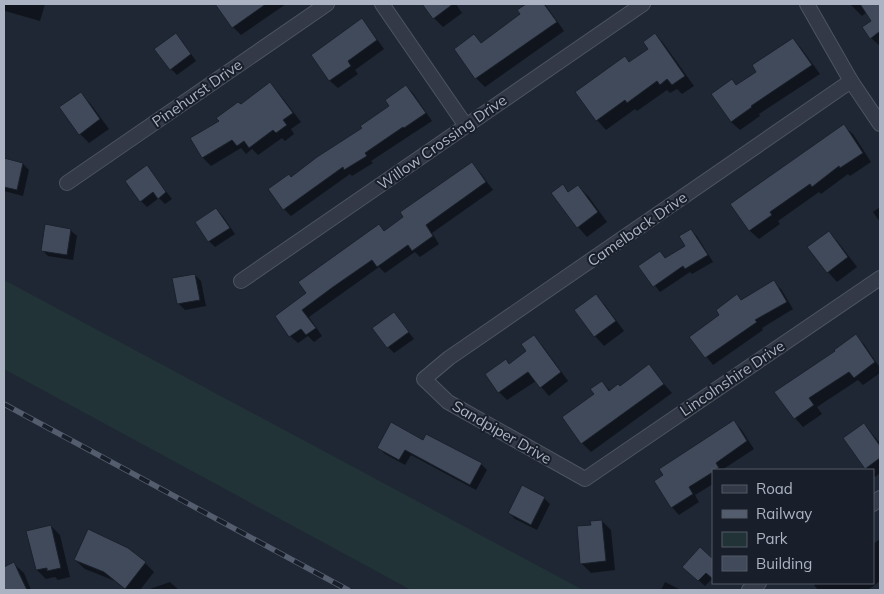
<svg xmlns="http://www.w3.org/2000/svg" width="884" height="594" font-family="Mulish,sans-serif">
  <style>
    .green { fill: #213336 }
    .shadow { fill: #0007 }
    .building { fill: #404a5a; stroke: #1a212c }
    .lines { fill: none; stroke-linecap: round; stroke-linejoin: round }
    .minor-casing { stroke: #4d5461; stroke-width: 16 }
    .minor { stroke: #333946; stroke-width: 14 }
    .rail-casing { stroke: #545d6d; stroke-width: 5.5 }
    .rail { stroke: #181f2a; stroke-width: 4; stroke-dasharray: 11; stroke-linecap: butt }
    .labels { text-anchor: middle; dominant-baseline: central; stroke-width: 4; stroke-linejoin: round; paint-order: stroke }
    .street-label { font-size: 15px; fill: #acb4c3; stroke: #181f2a }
  </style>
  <rect width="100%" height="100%" fill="#1f2735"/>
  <!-- green -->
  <path class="green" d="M4,280l579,310h-172l-407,-221z"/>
  <!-- shadow -->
  <g class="shadow">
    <path d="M4,4h41l-5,17 -35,-10z"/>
    <path d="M216,4h70l-45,31 -8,-8z"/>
    <path d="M424,4h32l6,9 -19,14 -9,-9z"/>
    <path d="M528,4h17l19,27 -79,56 -9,-9 -21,-29 19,-14 8,9 40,-30 -3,-4z"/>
    <path d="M850,4h30v42l-9,-8 2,-17 -6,-9 -5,4z"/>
    <path d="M361,20l8,8 15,21 -29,21 3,4 -20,14 -8,-7 -18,-25z"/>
    <path d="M655,34l9,10 30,42 -12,8 -5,-5 -7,4 -3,-3 -30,21 -2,-2 -29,21 -9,-10 28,-63 5,6 19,-14z"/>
    <path d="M793,39l8,9 19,26 -61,40 1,2 -20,14 -9,-8 1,-41 5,5 21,-14z"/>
    <path d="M182,41l14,20 -19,14 -6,-6z"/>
    <path d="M270,84l8,8 23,30 -10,7 3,5 -9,7 -3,-3 -24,17 -6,-6 -6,5 -5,-6 -30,18 -8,-8 -12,-19 29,-18z"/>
    <path d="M406,86l7,7 19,28 -61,40 2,2 -21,13 -2,-2 -59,42 -7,-7 7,-31 73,-49 26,-23z"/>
    <path d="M80,94l10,9 19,26 -20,14 -9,-9z"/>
    <path d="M844,126l9,8 18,28 -21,14 -2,-2 -27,20 -2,-2 -41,29 2,3 -21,15 -9,-8 -19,-27z"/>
    <path d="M4,160l19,4 6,6 -6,26 -19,-5z"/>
    <path d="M472,164l7,7 14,19 -61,43 7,11 -19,13 -5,-5 -30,21 -6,-6 -70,50 13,19 -8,6 -6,-6 -10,7 -8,-7 -14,-20 32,-22 71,-68 6,6z"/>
    <path d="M146,166l26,33 -7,5 -6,-6 -12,9 -6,-6z"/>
    <path d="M563,186l6,7 9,-7 10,10 19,26 -20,15 -9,-10z"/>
    <path d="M880,207v15l-7,-10z"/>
    <path d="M216,209l6,6 13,19 -20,13 -6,-6z"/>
    <path d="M70,230l7,6 -4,24 -25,-4 -6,-6z"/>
    <path d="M691,230l6,6 16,26 -21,12 -2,-2 -30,20 -20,-26 20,-14 6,7 21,-13z"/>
    <path d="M829,232l9,10 19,25 -20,15 -9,-10z"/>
    <path d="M195,275l6,6 5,25 -21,4 -6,-6z"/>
    <path d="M774,282l7,7 12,20 -31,19 1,2 -50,35 -22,-28 51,-36z"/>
    <path d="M595,296l10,9 19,26 -20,15 -9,-10z"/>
    <path d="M394,314l20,25 -20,14 -6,-6z"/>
    <path d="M533,336l9,9 26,36 -19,15 -13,-15 -29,19 -8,-8 7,-31 4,4 18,-14z"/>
    <path d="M855,336l9,8 16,24v5l-17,12 -5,-5 -41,27 5,7 -19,13 -8,-9 -19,-26 60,-41z"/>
    <path d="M648,366l24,27 -81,59 -9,-9 -18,-26 31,-23 7,-11 9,8 9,-3z"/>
    <path d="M734,422l7,7 13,20 -32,21h-9v14l-18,11 4,7 -20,13 -7,-8z"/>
    <path d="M864,424l16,19v30l-5,4 -2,-2v-5h-5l-2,-2z"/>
    <path d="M423,441l58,23 6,6 -11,20 -65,-35 -6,10 -20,-11 -7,-7z"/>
    <path d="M544,498l6,6 -13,26 -22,-11 -6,-6z"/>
    <path d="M602,521l9,9 4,40 -24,3 -10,-10z"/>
    <path d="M51,526l9,9 10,42 -12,3 -3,-3 -9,2 -9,-9z"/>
    <path d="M880,539v42l-12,9h-50l-4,-5 2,-2h57v-39z"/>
    <path d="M700,549l13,29 -8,8 -21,-19z"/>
    <path d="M75,560l70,3 9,9 -14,18h-14l-11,-9 -30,-12z"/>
    <path d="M14,564l10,9 7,17h-27v-22z"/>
    <path d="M170,582l9,8h-32z"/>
    <path d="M665,582l16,8h-20z"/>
  </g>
  <!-- building -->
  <g class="building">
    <path d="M215,4h51l-34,24z"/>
    <path d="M422,4h31l-20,15z"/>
    <path d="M526,4h18l13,18 -82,57 -21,-30 20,-15 7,9 39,-29 -3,-4z"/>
    <path d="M860,4h20v30l-1,-2 -9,7 -8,-12 9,-6z"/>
    <path d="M362,18l15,22 -29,21 3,5 -22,15 -18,-26z"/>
    <path d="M176,33l15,21 -21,16 -16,-21z"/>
    <path d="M655,33l30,43 -13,9 -5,-6 -7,6 -3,-4 -30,22 -2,-3 -29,21 -21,-29 50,-36 4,6 19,-13 -5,-7z"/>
    <path d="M793,38l19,27 -61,41 1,1 -21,15 -20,-28 21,-15 4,6 20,-13 -4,-7z"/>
    <path d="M270,82l23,31 -10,7 4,5 -11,8 -3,-3 -24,18 -5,-7 -7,5 -5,-6 -30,18 -12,-20 29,-17 -3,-3 22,-16 3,2z"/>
    <path d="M406,85l20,28 -22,15 -1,-1 -38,26 2,3 -23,14 -1,-3 -60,43 -15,-21 21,-15 2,3 26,-20 45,-29 -2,-2 29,-20 -4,-6z"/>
    <path d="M81,92l19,27 -21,16 -20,-28z"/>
    <path d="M844,124l19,29 -23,15 -1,-2 -27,21 -2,-3 -40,28 2,3 -23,16 -19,-27z"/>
    <path d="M4,158l19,5 -6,27 -13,-3z"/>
    <path d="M472,162l14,20 -60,43 7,11 -21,15 -4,-6 -31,22 -5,-7 -39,27 -31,23 14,18 -10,7 -5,-6 -12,8 -14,-21 31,-23 -8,-11 81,-58 5,7 19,-14 -3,-5z"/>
    <path d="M147,165l19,27 -8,7 -5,-7 -13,10 -15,-21z"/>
    <path d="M563,184l5,8 10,-7 20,27 -21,16 -26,-35z"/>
    <path d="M216,208l14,20 -22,14 -13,-20z"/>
    <path d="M45,224l26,5 -4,26 -26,-4z"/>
    <path d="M691,229l17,26 -23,14 -2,-3 -30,21 -15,-21 22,-15 5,7 20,-12 -6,-10z"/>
    <path d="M829,231l19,26 -21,16 -20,-26z"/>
    <path d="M195,274l5,26 -23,4 -5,-26z"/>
    <path d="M774,280l13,22 -32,18 2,2 -52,36 -16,-21 30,-22 -3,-5 21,-16 4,6z"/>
    <path d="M596,294l20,27 -22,16 -20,-27z"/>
    <path d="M394,312l15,20 -22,16 -15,-20z"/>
    <path d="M856,334l19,28 -21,16 -5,-6 -40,26 5,7 -20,14 -20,-27 61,-41 -1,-1z"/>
    <path d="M534,335l27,37 -21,16 -12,-16 -30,21 -13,-19 21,-15 3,5 17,-13 -5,-7z"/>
    <path d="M649,364l15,20 -83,60 -19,-27 32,-23 -4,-5 12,-8 7,10 9,-7 2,2z"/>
    <path d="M734,420l13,21 -31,22 3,5 -6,2v2l-24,15 4,7 -22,14 -17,-27 9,-6 -4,-6z"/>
    <path d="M391,422l32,18 3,-6 56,29 -12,22 -65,-35 -6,10 -22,-12z"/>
    <path d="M864,423l16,23v12l-15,11 -22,-31z"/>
    <path d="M522,485l23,12 -14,28 -23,-12z"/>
    <path d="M602,520l4,41 -26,3 -3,-38 14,-1 -1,-4z"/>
    <path d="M51,525l10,43 -14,3v-3l-11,2 -10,-39z"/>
    <path d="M88,529l40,19 18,14 -21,27 -21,-17 -30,-12z"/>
    <path d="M700,547l13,12v20l-7,-6 -8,8 -16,-14z"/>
    <path d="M14,562l5,11 8,17h-23v-23z"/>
  </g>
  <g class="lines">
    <defs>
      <g id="minor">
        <path d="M382,4l84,122"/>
        <path d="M807,4l44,77 29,43"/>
        <path d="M851,81l-402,277 -25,21 24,23 137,77 295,-201"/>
        <path d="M67,183l260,-179"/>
        <path d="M241,281l402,-277"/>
        <path d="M873,504l7,-6"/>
        <path d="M749,590l10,-7"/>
      </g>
    </defs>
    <!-- minor casing -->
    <use href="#minor" class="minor-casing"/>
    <!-- minor -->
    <use href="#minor" class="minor"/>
    <defs>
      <path id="rail" d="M4,404l344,186"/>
    </defs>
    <!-- rail casing -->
    <use href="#rail" class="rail-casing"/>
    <!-- rail -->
    <use href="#rail" class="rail"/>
  </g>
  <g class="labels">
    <!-- street labels -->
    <g class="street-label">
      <text transform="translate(197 93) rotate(-35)">Pinehurst Drive</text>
      <text transform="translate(442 142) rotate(-35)">Willow Crossing Drive</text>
      <text transform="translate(637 229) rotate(-35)">Camelback Drive</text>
      <text transform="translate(732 378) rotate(-34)">Lincolnshire Drive</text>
      <text transform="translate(502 432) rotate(30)">Sandpiper Drive</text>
    </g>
  </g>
  <!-- border -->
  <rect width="884" height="594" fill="none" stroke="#acb4c3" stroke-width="10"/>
  <!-- legend -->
  <rect x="712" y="469" width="162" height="115" fill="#181f2a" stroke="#535b67"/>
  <rect x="722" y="485" width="25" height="8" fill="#333946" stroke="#535b67"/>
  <text x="756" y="494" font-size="15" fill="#acb4c3">Road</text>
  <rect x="722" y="510" width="25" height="8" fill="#545d6d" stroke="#535b67"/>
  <text x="756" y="519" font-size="15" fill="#acb4c3">Railway</text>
  <rect x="722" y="532" width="25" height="15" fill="#213336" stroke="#535b67"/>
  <text x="756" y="544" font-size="15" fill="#acb4c3">Park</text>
  <rect x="722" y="556" width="25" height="15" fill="#404a5a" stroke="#535b67"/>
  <text x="756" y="569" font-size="15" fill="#acb4c3">Building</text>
</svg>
